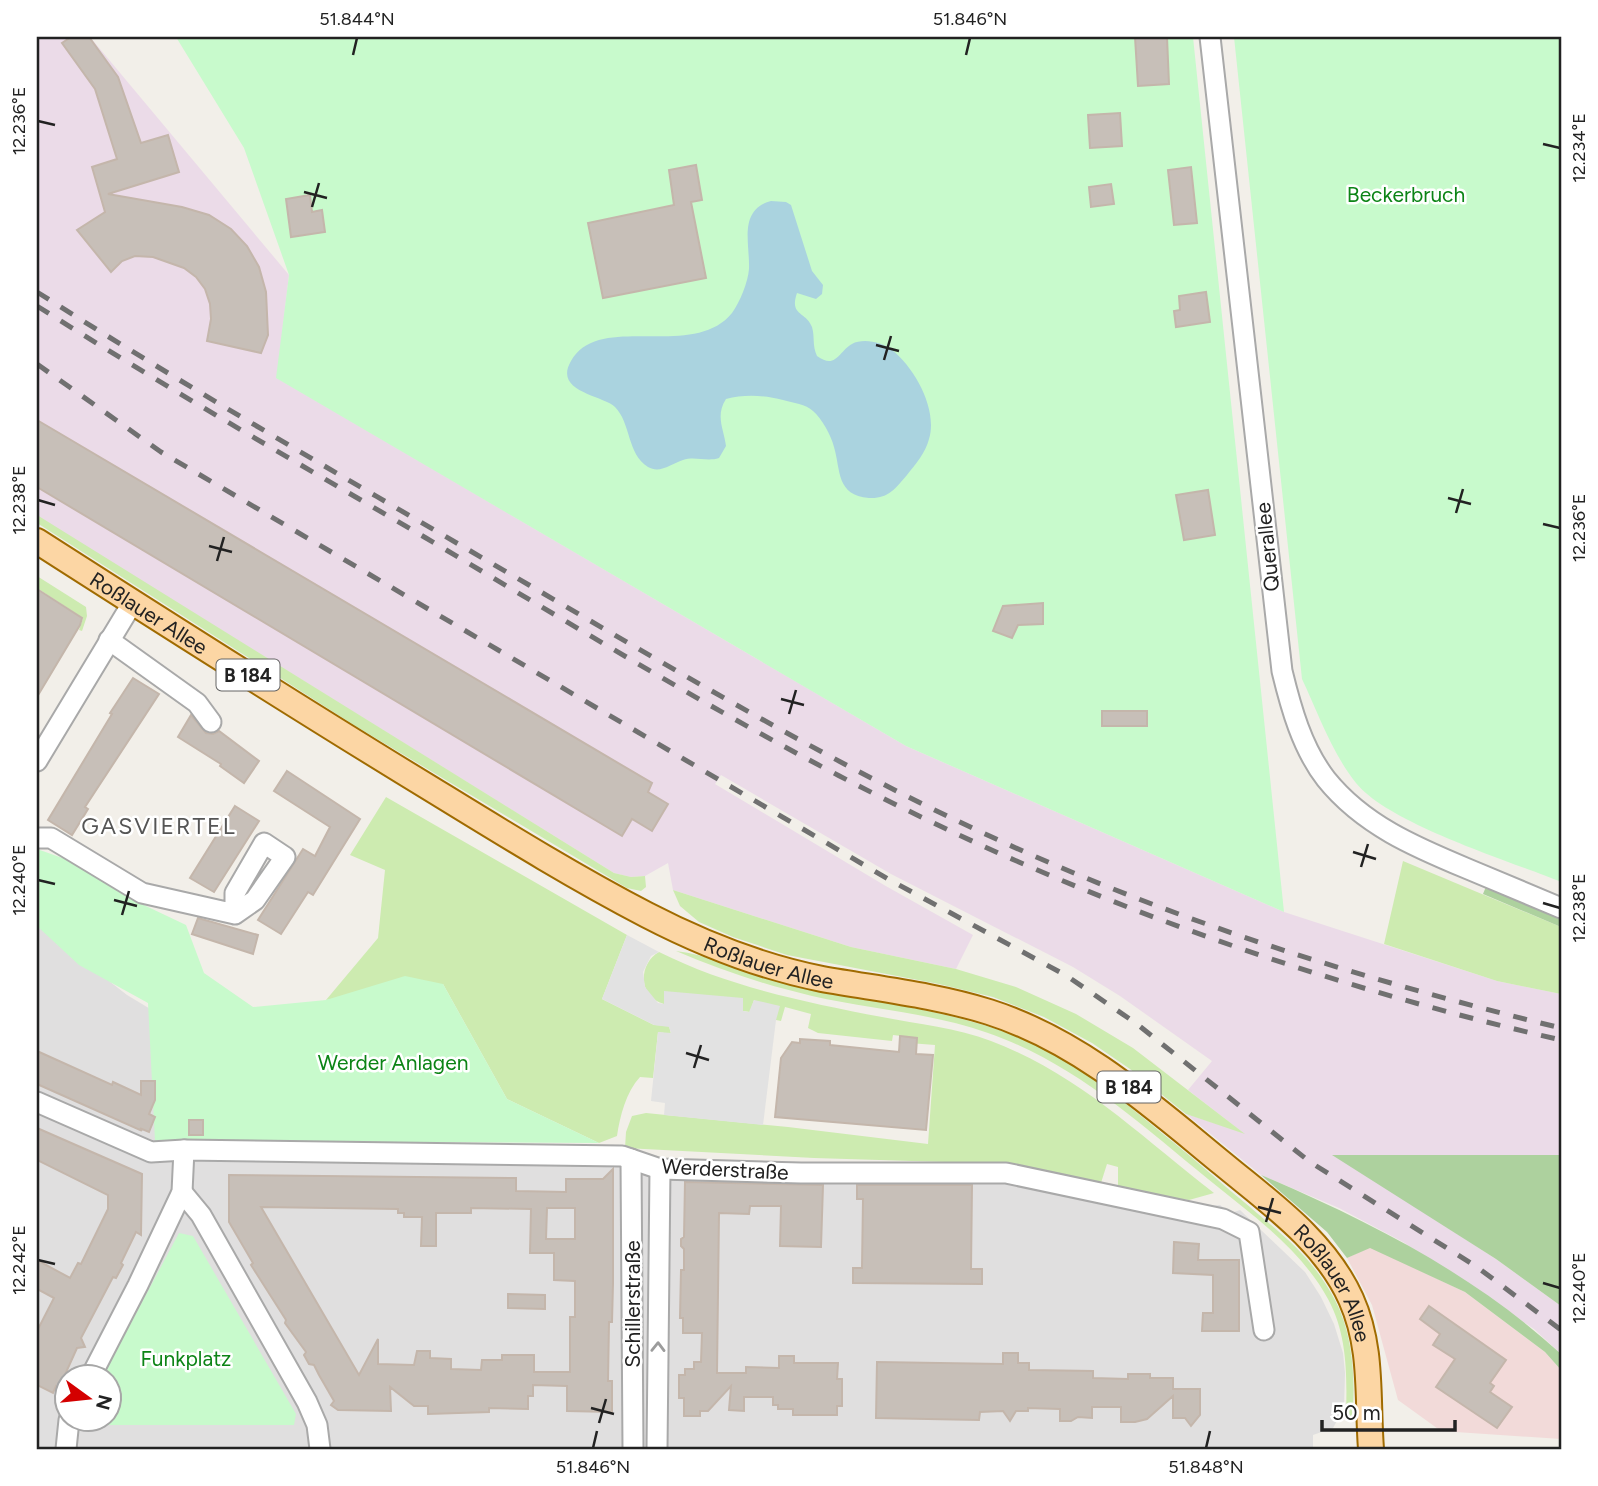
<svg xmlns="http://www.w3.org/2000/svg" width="1598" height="1486" font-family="Figtree,sans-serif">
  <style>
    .residential { fill: #e0dfdf; fill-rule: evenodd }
    .commercial { fill: #f2dad9 }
    .industrial { fill: #ebdbe8 }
    .grass { fill: #cdebb0 }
    .forest { fill: #add19e }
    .park { fill: #c8facc }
    .parking { fill: #e2e2e2 }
    .water { fill: #aad3df }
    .building { fill: #c7bfb8; stroke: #c4b6ab; stroke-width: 2; fill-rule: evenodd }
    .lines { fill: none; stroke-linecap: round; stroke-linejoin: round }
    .minor-casing { stroke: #a9a9a9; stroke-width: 23 }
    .major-casing { stroke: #a06b00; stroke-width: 28 }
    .minor { stroke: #fff; stroke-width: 19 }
    .major { stroke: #fcd6a4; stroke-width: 24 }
    .rail { stroke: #707070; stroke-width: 5; stroke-dasharray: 14 14; stroke-linecap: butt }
    .oneway { stroke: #9c9c9c }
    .ticks { fill: none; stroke: #222; stroke-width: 2.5 }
    .labels { text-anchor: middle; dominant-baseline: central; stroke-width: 5; stroke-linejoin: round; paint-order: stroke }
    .shield { fill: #fff; stroke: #646464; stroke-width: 2 }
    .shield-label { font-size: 19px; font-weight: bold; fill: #222 }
    .park-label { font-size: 21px; fill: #0c8416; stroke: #fff }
    .street-label { font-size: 21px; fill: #222; stroke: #fff }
    .neighbourhood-label { font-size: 23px; letter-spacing: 2px; fill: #555; stroke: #fff }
    .neatline { fill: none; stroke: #222; stroke-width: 2.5 }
    .ticks-label { font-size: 18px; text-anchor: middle; fill: #222 }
  </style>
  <rect width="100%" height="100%" fill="#f2efe9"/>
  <!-- residential -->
  <path class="residential" d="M37,925l90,70 25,15 32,140 438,6 38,13 321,3 226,34 13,-1 11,8 9,-3 65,62 16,25 13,27 9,29 2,20 -1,35 -11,20 -20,7v14h-1276zM66,1378h42v42h-42z"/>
  <!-- commercial -->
  <path class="commercial" d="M1370,1247l95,45 80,60 16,18v69l-120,-8 -43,-31 -26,-95 -25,-47z"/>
  <!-- industrial -->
  <path class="industrial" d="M37,37h53l199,238 -12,103 629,368 378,166 213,69 64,13v161h-227l162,104 65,47v48l-27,-25 -131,-87 -64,-34 -78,-33 -75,-61 56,18 -54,-42 24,-29 -92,-65 -47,-29 -182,-93 -170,-99 -6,9 169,101 89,50 -17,34 -105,-22 -178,-57 -5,-27 -23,13 -14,1 -17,-4 -577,-357z"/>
  <!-- grass -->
  <g class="grass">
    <path d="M37,515l577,358 17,4 14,-1 1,11 -5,4 -14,-3 -270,-161 -320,-204z"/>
    <path d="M37,576l49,31 1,9 -5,15 -3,-1 4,-12 -46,-30z"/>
    <path d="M386,797l241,138 -25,64 52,26 15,1 2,8 -13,-2 -5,46 -13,-1c-14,15 -20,39 -23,59l-18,7 -92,-44 -64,-115 -117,16 52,-62 7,-68 -35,-15z"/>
    <path d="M1403,861l158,66v67l-64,-13 -113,-37z"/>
    <path d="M673,890l178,57 105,22 60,18 60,27 57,34 112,86 -59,-20 -56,-45 -38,-26 -48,-26 -51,-20 -54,-13 -152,-29 -54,-18 -34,-15 -19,-16z"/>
    <path d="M676,951c35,4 67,22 101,30 84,21 173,26 253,61 53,23 98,64 143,100 26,21 51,44 77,65 36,31 62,50 85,93 18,34 21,82 17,119l-6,-1c1,-41 2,-82 -18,-119 -27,-50 -77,-85 -120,-120 -69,-56 -134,-116 -220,-146 -56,-20 -118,-24 -176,-37 -47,-11 -92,-26 -136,-45z"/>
    <path d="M659,952c70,35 146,50 223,65 36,7 75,11 109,24 89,34 149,95 223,152l-25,7 -71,-10v-23l-11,-3 -7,22 -70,-17 -53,-6 -163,-5 -189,-10 1,-16 6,-16 14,-3 142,14 140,17 7,-99 -26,-2v-6l-16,-2 -1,6 -74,-8 -10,-5 3,-14 -26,-7 -4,14 -5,-1 -22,-20 -4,12 -7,-1v-12l-79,-7v12c-26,-7 -26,-40 -5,-52z"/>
  </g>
  <!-- forest -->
  <g class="forest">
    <path d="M1487,884l74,30v13l-78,-33z"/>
    <path d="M1332,1155h229v151l-65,-47z"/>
    <path d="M1261,1175c108,46 213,99 300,179v16l-16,-18 -80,-60 -95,-44 -23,10 -20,-26z"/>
  </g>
  <!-- park -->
  <g class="park">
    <path d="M176,37h1017l91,875 -378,-166 -630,-368 13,-103 -45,-127z"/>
    <path d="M1234,37h327v845c-51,-21 -172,-58 -205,-99 -24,-30 -38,-70 -54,-104z"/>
    <path d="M37,849l31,11 59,37 59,28 18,48 49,34 73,-7 79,-24 38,8 64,115 92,44 -444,-2 -7,-138 -69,-38 -42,-39z"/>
    <path d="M179,1233l14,3 103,178 -2,11h-202l-7,-5h23v-42l-6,-1z"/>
  </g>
  <!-- parking -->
  <path class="parking" d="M627,935l32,17 -8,4 -8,16 2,15 13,16 6,1v-13l79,7v13l6,1 5,-12 26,6 -4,14 -13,105 -99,-10 1,-12 -14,-2 7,-69 13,1 -2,-6 -15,-2 -52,-26z"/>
  <!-- water -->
  <path class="water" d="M771,201l15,1 5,3 21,66 11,14 -1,9 -6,5 -19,-6c-8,23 9,18 15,34 3,10 0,18 5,29 19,14 22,-5 35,-12 11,-6 30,-2 40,6 23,18 46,60 37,89 -3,13 -14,26 -22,36 -12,14 -19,24 -38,23 -33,-3 -28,-27 -35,-51 -3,-12 -12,-28 -21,-36 -7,-7 -20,-8 -30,-11 -19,-5 -39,-6 -57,-1 -11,17 -2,30 0,47l-7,12c-12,4 -24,-2 -36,2 -12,4 -23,14 -35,7 -21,-13 -17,-44 -33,-60 -13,-12 -62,-15 -44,-46 28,-50 122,0 161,-48 8,-11 16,-31 17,-44 1,-25 -11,-59 22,-68z"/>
  <!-- building -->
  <g class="building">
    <path d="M71,37h18l29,40 23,66 27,-8 11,37 -71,22 74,13 27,8 22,14 16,17 12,21 7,25 2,43 -7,18 -54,-12 4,-22 -1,-15 -5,-15 -9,-12 -12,-9 -31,-11 -18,-1 -13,5 -11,11 -34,-42 28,-18 -13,-45 25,-8 -22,-70 -33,-46z"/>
    <path d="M1135,37h32l2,47 -31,2z"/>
    <path d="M1120,113l2,33 -32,2 -2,-33z"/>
    <path d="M696,165l6,35 -11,2 15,76 -103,20 -15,-75 86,-18 -5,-35z"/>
    <path d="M1191,167l6,56 -23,2 -6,-55z"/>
    <path d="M1111,184l3,20 -23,3 -2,-20z"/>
    <path d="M310,195l2,17 10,-2 3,22 -34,5 -5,-38z"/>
    <path d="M1206,292l4,30 -34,5 -2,-16 6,-1 -1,-14z"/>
    <path d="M37,420l615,363 -4,9 20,12 -16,27 -20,-12 -10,17 -585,-349z"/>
    <path d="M1208,490l7,45 -31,5 -8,-45z"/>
    <path d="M37,589l45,29 -2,7 -43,72z"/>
    <path d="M1043,603v21l-25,1 -6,13 -19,-7 10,-25z"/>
    <path d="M133,678l26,16 -74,113 3,2 -16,26 -24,-15 64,-106 -2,-1z"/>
    <rect x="1102" y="711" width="45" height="15"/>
    <path d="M191,715l15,18 7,1 6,-3 40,30 -15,22 -24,-17 1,-2 -43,-27z"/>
    <path d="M287,771l73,48 -47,76 -5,-3 -27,42 -23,-14 45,-71 12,7 15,-29 -56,-36z"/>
    <path d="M235,806l24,15 -45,71 -24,-14z"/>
    <path d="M198,918l60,17 -5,19 -61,-20z"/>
    <path d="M900,1036l17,2 -1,16 17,1 -7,75 -151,-13 6,-59 11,-16 8,1v-4l30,2v4l69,7z"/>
    <path d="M37,1051l75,34 1,-3 28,13v-14h14v19l-6,14 6,3 -6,15 -7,-3 -1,2v-3l-1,2 -103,-46z"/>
    <rect x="189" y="1120" width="14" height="15"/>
    <path d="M37,1128l105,46 -1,61 -5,-3 -15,31 2,2 -7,13 -3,-1 -32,61 4,9 -8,1 -18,40 -3,-2 -3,7 -16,-8v-54l17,-33 -17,-9v-29l33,18 8,-15 3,1 27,-55v-14l-71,-35z"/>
    <path d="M613,1169v114l-1,39h-3l-1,59h4v31l-45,-1v-25l-34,-1v11h-5v13l-39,-1v4l-61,2v-8h-14l-24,-19 1,24 -53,-1 -7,-5 3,-4 -15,-26 -5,-10 -5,-1 -5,-9 2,-3 -21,-29 1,-3 -35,-55 2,-2 -24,-41v-47l287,3v13l50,1v-13h37zM261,1207l137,2v4h6v4h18l-1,29h15v-33h35v-5l60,1 -1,44h24v27l21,1v36h-5v55h-36v-17h-32v5h-20l-1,10 -30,-1v-10l-21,-1v-7h-13l-3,14 -36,-1v-25l-19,36zM547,1208h28v31h-29z"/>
    <path d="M685,1182l138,3 -2,62 -41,-1 1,-40h-31l-1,8 -30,-1 -2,160h29v-6l33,1v-12h15v7h44l-1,16h5v27h-5v9h-44v-6h-15v-4h-5v-8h-29v14l-15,-1 2,-24 -23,25h-8v5h-16v-18h-5v-23h6v-6h9v-7h7l1,-29h-19v-15h-3l1,-48h3v-21l-3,-3v-7l3,-2z"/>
    <path d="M857,1185h115l-1,84h11v15l-129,-1v-15h9l1,-69h-6z"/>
    <path d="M1174,1242l25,2 -1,16h41v71h-37l1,-18h10v-38l-40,-2z"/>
    <path d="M508,1294l37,1v14l-37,-1z"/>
    <path d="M1429,1306l77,54 -16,23 4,3 -4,6 22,15 -15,21 -61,-41 19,-28 -22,-14 7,-11 -20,-15z"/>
    <path d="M1003,1353h15v10h11v7l64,1v7l35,1v-5h22v4h23v11h27v26l-9,11 -6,-8h-12v-22l-26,23 -12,3h-14v-15h-29v11l-14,-1 -7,4h-11v-12l-32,-1v3h-12l-6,10 -7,-10 -23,1 -1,8 -103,-2 1,-56 126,2z"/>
  </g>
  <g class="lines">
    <defs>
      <g id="minor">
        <path d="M1210,37l72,634c9,37 20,77 44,108 37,46 89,68 142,90 31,13 62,26 93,39"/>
        <path d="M109,640l88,63 14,19"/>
        <path d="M37,761l96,-159"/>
        <path d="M37,838h14l91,55 93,21 20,-14 30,-43 -21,-14 -29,50v21"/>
        <path d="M37,1102l114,50 33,-2 438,6 38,13 141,4h205l217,46 26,13 15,98"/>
        <path d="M631,1159l2,290"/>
        <path d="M182,1192l19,23 106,187 10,23 3,24"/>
        <path d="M90,1378l48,-93 44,-93 2,-42"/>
        <path d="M66,1449l3,-29"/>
        <path d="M657,1449l3,-280"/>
      </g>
      <g id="major">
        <path id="s1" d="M37,541c131,84 263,168 396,249 70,43 141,87 214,125 54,28 115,52 175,64 56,10 113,16 167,33 91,29 162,93 234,152 47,39 102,77 128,135 22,49 16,98 20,150"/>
      </g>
    </defs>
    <!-- minor casing -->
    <use href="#minor" class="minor-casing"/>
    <!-- major casing -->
    <use href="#major" class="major-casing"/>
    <!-- minor -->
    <use href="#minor" class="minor"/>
    <!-- major -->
    <use href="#major" class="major"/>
    <!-- rail -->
    <g class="rail">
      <path d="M37,292c161,102 327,197 492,293 168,98 334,197 512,274 168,73 343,126 520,169"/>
      <path d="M37,306c128,81 259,156 389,232 162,96 322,195 491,277 206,100 422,174 644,225"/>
      <path d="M37,364l124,88 727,427 179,97 70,48 173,138 167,105 84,63"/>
    </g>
  </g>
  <!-- one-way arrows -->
  <defs><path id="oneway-chevron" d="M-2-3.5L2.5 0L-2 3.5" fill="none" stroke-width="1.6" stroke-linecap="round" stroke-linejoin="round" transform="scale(1.75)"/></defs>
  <use class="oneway" href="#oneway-chevron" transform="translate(658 1347) rotate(-89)"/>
  <!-- ticks -->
  <path class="ticks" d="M353,55l4,-17M966,55l4,-17M38,121l17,4M1543,144l17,4M304,192l23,6M312,207l7,-24M876,345l23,6M884,360l7,-24M1448,498l23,6M38,500l17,5M1456,513l7,-24M1543,524l17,4M209,546l23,6M217,561l7,-24M781,699l23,6M789,714l7,-24M1353,852l23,7M1361,867l7,-23M38,880l17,4M114,900l23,6M1543,903l17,5M122,915l7,-24M686,1053l23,7M694,1068l7,-23M1258,1207l23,6M1266,1222l7,-24M38,1260l17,4M1543,1283l17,5M591,1408l23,6M599,1423l7,-24M593,1448l4,-17M1206,1448l4,-17"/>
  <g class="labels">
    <!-- shield labels -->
    <g class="shield">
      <rect x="216.5" y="659.5" width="63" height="31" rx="5"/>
      <rect x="1097.5" y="1071.5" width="63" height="31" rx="5"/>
    </g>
    <g class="shield-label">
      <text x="248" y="675">B 184</text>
      <text x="1129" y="1087">B 184</text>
    </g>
    <!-- park labels -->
    <g class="park-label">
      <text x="1406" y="194">Beckerbruch</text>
      <text x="393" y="1062">Werder Anlagen</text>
      <text x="186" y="1358">Funkplatz</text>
    </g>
    <!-- street labels -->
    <g class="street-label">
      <text transform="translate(1267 547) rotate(-96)">Querallee</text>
      <text stroke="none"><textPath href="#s1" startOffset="133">Roßlauer Allee</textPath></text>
      <text stroke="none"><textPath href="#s1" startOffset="847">Roßlauer Allee</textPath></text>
      <text transform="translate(725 1169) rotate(3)">Werderstraße</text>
      <text stroke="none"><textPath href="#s1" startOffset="1519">Roßlauer Allee</textPath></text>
      <text transform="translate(632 1304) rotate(-90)">Schillerstraße</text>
    </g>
    <!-- neighbourhood labels -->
    <g class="neighbourhood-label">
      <text x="159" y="826">GASVIERTEL</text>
    </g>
  </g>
  <!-- border -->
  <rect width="1598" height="1486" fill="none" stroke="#ffffff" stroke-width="77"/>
  <!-- north arrow -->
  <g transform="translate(88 1398) rotate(105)"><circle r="33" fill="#ffffff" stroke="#a7a7a7" stroke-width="2"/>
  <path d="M0-5L12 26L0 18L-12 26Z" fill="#d40000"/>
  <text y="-10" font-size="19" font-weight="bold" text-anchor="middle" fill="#222222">N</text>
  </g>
  <!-- scale -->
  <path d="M1322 1420v10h133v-10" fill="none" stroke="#222222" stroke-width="3.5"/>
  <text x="1332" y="1420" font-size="21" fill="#222222" stroke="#ffffff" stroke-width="5" paint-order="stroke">50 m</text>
  <rect x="38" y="38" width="1522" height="1410" class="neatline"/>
  <g class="ticks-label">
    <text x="357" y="25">51.844°N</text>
    <text x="970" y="25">51.846°N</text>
    <text transform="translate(19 121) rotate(-90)" y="6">12.236°E</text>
    <text transform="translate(1579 148) rotate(-90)" y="6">12.234°E</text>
    <text transform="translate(19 500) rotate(-90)" y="6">12.238°E</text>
    <text transform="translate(1579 528) rotate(-90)" y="6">12.236°E</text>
    <text transform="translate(19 880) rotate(-90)" y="6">12.240°E</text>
    <text transform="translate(1579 908) rotate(-90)" y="6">12.238°E</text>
    <text transform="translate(19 1260) rotate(-90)" y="6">12.242°E</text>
    <text transform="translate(1579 1288) rotate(-90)" y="6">12.240°E</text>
    <text x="593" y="1473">51.846°N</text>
    <text x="1206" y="1473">51.848°N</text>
  </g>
</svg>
